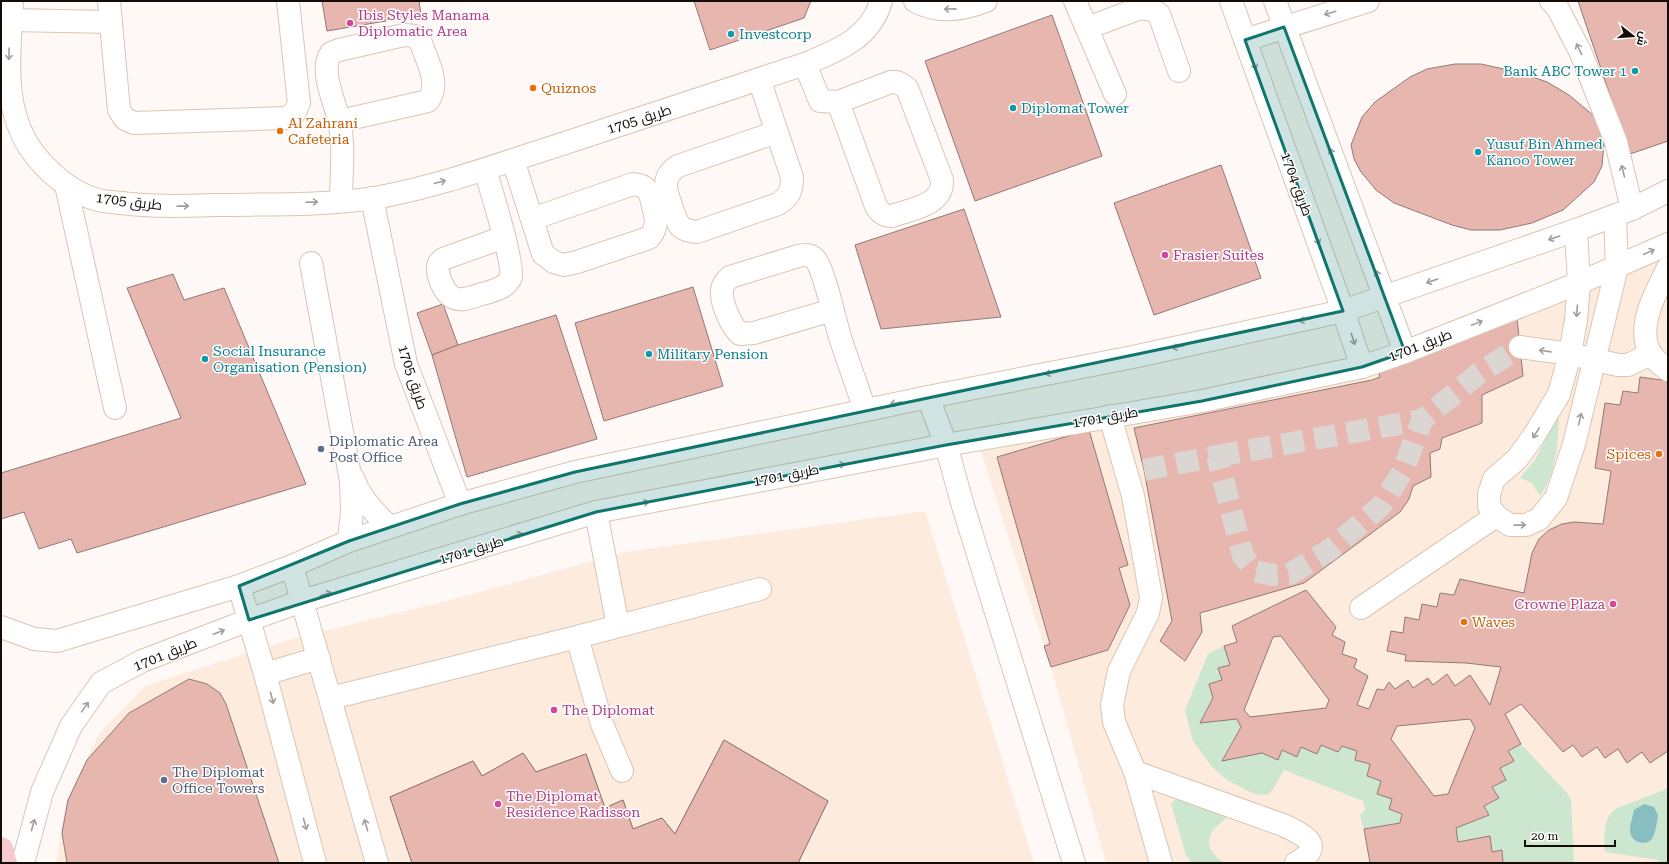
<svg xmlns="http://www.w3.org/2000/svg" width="1669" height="864" font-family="'Roboto Serif',Cairo,serif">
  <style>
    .built { fill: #fdecde }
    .green { fill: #cde6d0 }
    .water { fill: #88bec1 }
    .building { fill: #e6b6af; stroke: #937975; fill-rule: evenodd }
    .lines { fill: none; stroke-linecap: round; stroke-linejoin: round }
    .minor-tunnel { stroke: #dbd6d2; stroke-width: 22; stroke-dasharray: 22 11; stroke-linecap: butt }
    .minor-casing { stroke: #dac5b3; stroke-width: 24 }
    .major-casing { stroke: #d5d3d2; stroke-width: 24 }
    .minor { stroke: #fff; stroke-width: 22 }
    .major { stroke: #fac9ce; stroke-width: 22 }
    .oneway { stroke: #a19e9c }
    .marked { fill: #0f766e; fill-opacity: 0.2; stroke: #0f766e; stroke-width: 3; stroke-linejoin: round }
    .hotel-dot { fill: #d1479c; stroke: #fff; stroke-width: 1.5 }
    .culture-dot { fill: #0f9aa8; stroke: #fff; stroke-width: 1.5 }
    .food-dot { fill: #e8710a; stroke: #fff; stroke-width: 1.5 }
    .service-dot { fill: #5c6f8a; stroke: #fff; stroke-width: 1.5 }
    .labels { text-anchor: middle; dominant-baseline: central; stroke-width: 3; stroke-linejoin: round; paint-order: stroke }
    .hotel-label { font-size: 14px; fill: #b23c85; stroke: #fff; text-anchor: start }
    .culture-label { font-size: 14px; fill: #0d838f; stroke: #fff; text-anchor: start }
    .food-label { font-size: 14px; fill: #c56008; stroke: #fff; text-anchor: start }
    .street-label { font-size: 14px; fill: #140d07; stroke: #fff }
    .service-label { font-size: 14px; fill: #4e5e75; stroke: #fff; text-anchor: start }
  </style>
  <rect width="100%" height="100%" fill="#fef9f6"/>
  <!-- built -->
  <g class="built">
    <path d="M1668,258v605h-562l-55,-196 -71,-218 378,-88 279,-91z"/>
    <path d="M925,511l109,352h-978l10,-61 33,-68 46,-48 143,-46 166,-41 172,-47z"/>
  </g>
  <!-- green -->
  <g class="green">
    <path d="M1559,413c-1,28 -2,60 -19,83l-8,-13 -12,-5 15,-18z"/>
    <path d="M1224,646l6,19 -12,3 4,12 -13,4 4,14 -13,25 37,-4 4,8 -19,33 40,-7 16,7 4,-10 15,7 4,-10 16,7 4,-9 17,7 4,-6 15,5 -2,9 15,4 -3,12 14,5 11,18 -3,10 13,5 -2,9 -36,6 -4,-14 5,-5 -2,-9 -79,-31 -12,21 -5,4 -13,-1 -27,-14 -15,-13 -19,-26 -8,-31 23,-56z"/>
    <path d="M1521,744l47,50 3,6 3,63h-71l-1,-12 -10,1 -2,-16 -32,6 -2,-14 33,-13 -5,-9 15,-8 -7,-11 14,-8 -6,-11 13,-7 -5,-10z"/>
    <path d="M1668,787v76h-10v-3l-53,-8c-1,-16 -3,-34 12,-44l45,-17z"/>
    <path d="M1183,798l7,1 37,18c-4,4 -8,7 -12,11 -13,13 -3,28 10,35h-33l-6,-8 -15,-51 5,-5z"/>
  </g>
  <!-- water -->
  <path class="water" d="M1644,804l10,3 4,8c-1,7 -2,15 -5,22 -4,9 -19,7 -22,-2 -3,-7 2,-18 3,-25z"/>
  <!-- building -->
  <g class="building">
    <path d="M322,1h97l2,14 -94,16z"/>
    <path d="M694,1h117l-7,17 -94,32z"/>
    <path d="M1578,1h90v140l-38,13z"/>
    <path d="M1052,15l50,141 -127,45 -50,-140z"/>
    <path d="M1455,64h26l41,9 25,9 22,13 25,21 10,27 -2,23 -8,16 -31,28 -31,13 -32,7h-29l-19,-5 -58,-22 -18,-13 -15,-18 -7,-13 -3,-14 11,-28 13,-15 35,-25 17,-8z"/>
    <path d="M1221,165l40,113 -107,37 -40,-112z"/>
    <path d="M964,209l37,108 -120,12 -26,-84z"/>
    <path d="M173,274l11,26 40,-12 82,196 -229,69 -6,-14 -32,10 -15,-37 -23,7v-46l180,-55 -54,-130z"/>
    <path d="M693,287l30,99 -119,35 -29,-98z"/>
    <path d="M443,304l15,41 -26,10 -15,-42z"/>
    <path d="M556,315l41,124 -130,38 -35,-122 26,-10z"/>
    <path d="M1517,318l6,58 -41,19v28l-40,15 -2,11 -10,4 1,24 -18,9 -4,13 -9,13 -96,71 -104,30 2,19 -17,29 -25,-20 12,-20 -28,-151 -10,-42 238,-48 8,-3 -3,-8z"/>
    <path d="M1640,377l28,4v370l-18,12 -8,-11 -15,11 -9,-14 -13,9 -8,-11 -15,10 -9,-12 -10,7 -42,-48 -16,10 16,30 -13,7 6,10 -14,7 6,12 -14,7 7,11 -15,8 5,9 -33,13 2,14 32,-6 2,16 10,-2 1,13h-133l-6,-34 36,-6 2,-9 -13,-5 3,-10 -15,-5 4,-13 -14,-5 3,-12 -15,-4 2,-9 -15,-5 -4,6 -17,-7 -4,9 -16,-7 -4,10 -15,-7 -4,10 -16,-7 -40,8 19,-34 -4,-8 -37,4 13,-25 -4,-14 13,-4 -4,-12 12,-3 -6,-19 13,-4 -5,-16 74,-36 30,37 -4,8 13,7 -3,12 15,5 -3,9 14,8 -11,29 12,4 8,-20 7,1 5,-8 6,7 13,-9 5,8 15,-10 5,7 14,-11 8,12 15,-11 20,30 11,-38 -35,-4 -61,-2 1,-6 -19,-4 4,-20 12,2 2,-16 14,3 3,-16 15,3 3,-14 14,2 6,-16 64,14 8,-40 7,-14 10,-9 13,-6 12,-2 29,2 8,-53 -16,-3 10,-65 15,2 3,-14 15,2zM1281,636l48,64 -3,8 -76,9 -6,-7 29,-73zM1470,719l5,9 -27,66 -14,2 -43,-57 6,-13z"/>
    <path d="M1089,430l39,135 -9,3 11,37 -22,45 -57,17 -7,-21 6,-2 -53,-187z"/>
    <path d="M189,679l18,5 13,9 6,11 53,159h-212l-5,-30 6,-33 19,-40 42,-47z"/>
    <path d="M724,740l104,61 -30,62h-386l-22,-66 83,-36 9,15 41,-23 13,19 50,-18 19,54 18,-8 10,29 29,-11 13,16z"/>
    <path d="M724,740l104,61 -30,62h-386l-22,-66 83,-36 9,15 41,-23 13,19 50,-18 19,54 18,-8 10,29 29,-11 13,16z"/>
  </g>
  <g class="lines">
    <!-- minor-tunnel -->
    <g class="minor-tunnel">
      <path d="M1217,456l205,-36"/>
      <path d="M1144,470l73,-14 26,100 12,15 18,4 17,-1 41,-25 50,-43 22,-35 19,-51 56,-46 42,-27"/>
    </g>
    <defs>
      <g id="minor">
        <path d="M12,1c-2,48 -11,104 18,147 15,22 41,45 68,52 7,2 16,2 24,3 31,4 61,3 92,2 52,-1 109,1 160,-7 63,-11 122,-33 182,-52 83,-28 166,-55 249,-82 32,-13 66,-26 76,-63"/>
        <path d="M109,1l10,109 6,9 9,4 153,-5 8,-6 4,-9 -11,-102"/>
        <path d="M915,1c24,13 47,9 71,0"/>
        <path d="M1075,1l40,93"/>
        <path d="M1231,1l112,310 19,56"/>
        <path d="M1275,1l130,351"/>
        <path d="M1551,1l6,6 23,44 36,91 16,67"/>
        <path d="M11,20l100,2"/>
        <path d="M1087,28l51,-19c9,-1 14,0 21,5l20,57"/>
        <path d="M1245,40l123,-39"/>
        <path d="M805,64l15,37 18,1"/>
        <path d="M759,79l33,98c0,14 -2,19 -14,27l-81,28c-6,-1 -12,-1 -17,-6 -4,-5 -6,-12 -8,-18 -6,-17 -12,-30 6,-42l99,-34"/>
        <path d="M891,82h6l10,6 35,92c2,25 -31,29 -50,36 -8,0 -12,-3 -16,-10l-38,-104z"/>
        <path d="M340,121l88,-20c13,-17 -1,-40 -7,-58 -4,-8 -8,-8 -17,-8l-65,15 -8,3c-12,18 4,48 8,68 6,25 2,54 2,80"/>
        <path d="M513,160l30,94 11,8 10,3 13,-3 72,-24c10,-11 7,-22 3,-36 -1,-5 -3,-11 -7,-14 -3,-3 -8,-3 -12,-4l-101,35"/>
        <path d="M485,170c5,16 30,97 26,107 -4,10 -15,13 -25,16 -10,2 -23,9 -32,5 -10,-4 -19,-25 -15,-35 0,0 4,-4 4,-4l61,-22"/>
        <path d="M66,185l49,223"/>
        <path d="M372,198l34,166 54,140"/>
        <path d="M1576,230l3,53 -3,37 -6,34 -11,40 -26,43 -16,22 -23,20 -5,15v12l7,10 14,9h16l13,-6 17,-21 18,-54 43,-177 -2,-51"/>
        <path d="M311,263l40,218 1,30 -3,30"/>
        <path d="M1668,268c-12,24 -32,58 -18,85 4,7 12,12 18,17"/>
        <path d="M832,310l-78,23 -14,1c-9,-8 -19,-31 -18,-43 0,-6 4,-10 8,-14l65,-20c6,-2 14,-4 20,2 9,10 20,62 25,78 8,25 17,49 25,73"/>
        <path d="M1520,347l50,7 48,11h10l23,-11"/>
        <path d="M928,397l18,48 17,61 111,357"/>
        <path d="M1110,416l23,80 18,101 -3,16 -29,58 -7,34 2,17 21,50 26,91"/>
        <path d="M353,478c7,20 21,35 37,49"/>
        <path d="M596,512l22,114"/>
        <path d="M292,566l85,297"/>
        <path d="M239,586l26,88 50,189"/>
        <path d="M1361,608l135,-92"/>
        <path d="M1,627l33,12 23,2 182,-55 53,-20 57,-25 111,-37 115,-32 353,-75 205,-40 210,-46 233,-81 56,-21 36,-18"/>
        <path d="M577,637l25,87 20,47"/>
        <path d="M265,674l54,-16"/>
        <path d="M331,698l246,-61 183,-48"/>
        <path d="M1135,772l148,53c20,9 44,21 13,38"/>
        <path d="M23,863l19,-71 29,-66 30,-43 41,-22 107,-41 53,-19 294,-89 350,-67 256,-44 160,-34 43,-15 174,-69 89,-39"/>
      </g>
      <path id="major" d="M1,849l5,14"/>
    </defs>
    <!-- minor casing -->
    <use href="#minor" class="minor-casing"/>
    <!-- major casing -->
    <use href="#major" class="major-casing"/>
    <!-- minor -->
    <use href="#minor" class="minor"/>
    <!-- major -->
    <use href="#major" class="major"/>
  </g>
  <!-- one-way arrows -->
  <defs><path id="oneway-shaft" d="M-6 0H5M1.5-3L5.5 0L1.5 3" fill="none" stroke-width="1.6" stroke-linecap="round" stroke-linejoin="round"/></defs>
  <g class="oneway">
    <use href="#oneway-shaft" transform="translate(950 9) rotate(179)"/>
    <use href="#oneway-shaft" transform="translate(1330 13) rotate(163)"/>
    <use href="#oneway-shaft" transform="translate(1579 49) rotate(-115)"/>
    <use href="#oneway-shaft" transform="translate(9 54) rotate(91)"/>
    <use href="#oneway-shaft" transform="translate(1254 64) rotate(70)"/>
    <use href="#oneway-shaft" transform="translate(1332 154) rotate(-111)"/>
    <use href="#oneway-shaft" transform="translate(1623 171) rotate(-104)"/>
    <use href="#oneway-shaft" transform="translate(440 182) rotate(-15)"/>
    <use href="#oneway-shaft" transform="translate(312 202) rotate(-2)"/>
    <use href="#oneway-shaft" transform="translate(183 206) rotate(-1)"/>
    <use href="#oneway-shaft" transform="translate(1554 238) rotate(161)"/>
    <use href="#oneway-shaft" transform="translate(1317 239) rotate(70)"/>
    <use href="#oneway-shaft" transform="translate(1649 252) rotate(-25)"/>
    <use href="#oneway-shaft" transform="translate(1378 276) rotate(-111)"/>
    <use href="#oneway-shaft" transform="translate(1432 281) rotate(161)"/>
    <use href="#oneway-shaft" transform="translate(1577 311) rotate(94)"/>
    <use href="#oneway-shaft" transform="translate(1305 320) rotate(168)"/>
    <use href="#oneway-shaft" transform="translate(1477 323) rotate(-22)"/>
    <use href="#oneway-shaft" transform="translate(1353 339) rotate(72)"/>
    <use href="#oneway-shaft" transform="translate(1178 347) rotate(168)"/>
    <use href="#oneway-shaft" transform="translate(1545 351) rotate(-172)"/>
    <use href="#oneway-shaft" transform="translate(1051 373) rotate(169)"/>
    <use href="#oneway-shaft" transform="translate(896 403) rotate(168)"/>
    <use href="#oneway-shaft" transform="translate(1580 419) rotate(-77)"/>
    <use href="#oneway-shaft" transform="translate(1536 433) rotate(122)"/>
    <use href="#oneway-shaft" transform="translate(839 465) rotate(-11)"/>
    <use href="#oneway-shaft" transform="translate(643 503) rotate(-11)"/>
    <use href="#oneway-shaft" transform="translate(1520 525) rotate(-1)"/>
    <use href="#oneway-shaft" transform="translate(517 535) rotate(-17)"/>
    <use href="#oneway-shaft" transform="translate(326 594) rotate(-17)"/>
    <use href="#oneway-shaft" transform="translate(219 632) rotate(-21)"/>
    <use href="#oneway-shaft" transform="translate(272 698) rotate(75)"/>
    <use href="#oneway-shaft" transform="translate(85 707) rotate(-55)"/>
    <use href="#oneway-shaft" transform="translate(305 824) rotate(75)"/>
    <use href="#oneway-shaft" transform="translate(33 825) rotate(-75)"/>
    <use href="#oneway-shaft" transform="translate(366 825) rotate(-106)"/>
  </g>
  <!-- marked area -->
  <path class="marked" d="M1284,27l121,325 -43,15 -160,34 -256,44 -350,67 -347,108 -10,-34 110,-45 111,-37 115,-32 768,-161 -98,-271z"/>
  <!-- markers -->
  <g class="hotel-dot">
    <circle cx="350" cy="23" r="4"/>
    <circle cx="1165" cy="255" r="4"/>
    <circle cx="1613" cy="604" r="4"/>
    <circle cx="554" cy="710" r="4"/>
    <circle cx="498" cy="804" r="4"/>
  </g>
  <g class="culture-dot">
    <circle cx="731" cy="34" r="4"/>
    <circle cx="1635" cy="71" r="4"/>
    <circle cx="1013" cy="108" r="4"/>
    <circle cx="1478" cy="152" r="4"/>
    <circle cx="649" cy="354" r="4"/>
    <circle cx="205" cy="359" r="4"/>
  </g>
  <g class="food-dot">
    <circle cx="533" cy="88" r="4"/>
    <circle cx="280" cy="131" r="4"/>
    <circle cx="1659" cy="454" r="4"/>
    <circle cx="1464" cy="622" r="4"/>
  </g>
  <g class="service-dot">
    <circle cx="321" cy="449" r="4"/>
    <circle cx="164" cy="780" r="4"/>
  </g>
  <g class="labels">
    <!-- hotel labels -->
    <g class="hotel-label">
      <text x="358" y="15">Ibis Styles Manama<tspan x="358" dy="16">Diplomatic Area</tspan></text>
      <text x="1173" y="255">Frasier Suites</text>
      <text x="1605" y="604" text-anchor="end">Crowne Plaza</text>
      <text x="562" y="710">The Diplomat</text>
      <text x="506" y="796">The Diplomat<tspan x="506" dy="16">Residence Radisson</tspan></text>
    </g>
    <!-- culture labels -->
    <g class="culture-label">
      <text x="739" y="34">Investcorp</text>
      <text x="1627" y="71" text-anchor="end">Bank ABC Tower 1</text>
      <text x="1021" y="108">Diplomat Tower</text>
      <text x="1486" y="144">Yusuf Bin Ahmed<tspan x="1486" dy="16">Kanoo Tower</tspan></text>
      <text x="213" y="351">Social Insurance<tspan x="213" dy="16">Organisation (Pension)</tspan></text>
      <text x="657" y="354">Military Pension</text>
    </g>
    <!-- food labels -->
    <g class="food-label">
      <text x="541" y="88">Quiznos</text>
      <text x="288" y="123">Al Zahrani<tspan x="288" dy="16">Cafeteria</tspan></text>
      <text x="1651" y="454" text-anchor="end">Spices</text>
      <text x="1472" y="622">Waves</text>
    </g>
    <!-- street labels -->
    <g class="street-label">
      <text transform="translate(639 119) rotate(-18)">طريق 1705</text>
      <text transform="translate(1297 184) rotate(70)">طريق 1704</text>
      <text transform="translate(129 201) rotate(7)">طريق 1705</text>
      <text transform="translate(1420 345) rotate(-21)">طريق 1701</text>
      <text transform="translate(413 377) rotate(72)">طريق 1705</text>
      <text transform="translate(1105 417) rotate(-10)">طريق 1701</text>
      <text transform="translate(786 475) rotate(-11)">طريق 1701</text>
      <text transform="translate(471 550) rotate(-17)">طريق 1701</text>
      <text transform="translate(165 654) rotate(-22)">طريق 1701</text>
    </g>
    <!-- service labels -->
    <g class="service-label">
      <text x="329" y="441">Diplomatic Area<tspan x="329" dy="16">Post Office</tspan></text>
      <text x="172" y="772">The Diplomat<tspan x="172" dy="16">Office Towers</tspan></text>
    </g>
  </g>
  <!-- border -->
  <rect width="1669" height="864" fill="none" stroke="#140d07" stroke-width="4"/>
  <!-- north arrow -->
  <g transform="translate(1633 36) rotate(107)" stroke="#ffffff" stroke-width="3" paint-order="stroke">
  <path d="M0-3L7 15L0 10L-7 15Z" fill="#140d07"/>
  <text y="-6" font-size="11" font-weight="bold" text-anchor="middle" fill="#140d07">ش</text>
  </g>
  <!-- scale -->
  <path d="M1525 840v6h90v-6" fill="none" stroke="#140d07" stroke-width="2"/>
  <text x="1531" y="840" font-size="12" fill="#140d07" stroke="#ffffff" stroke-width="3" paint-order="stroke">20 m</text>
</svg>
